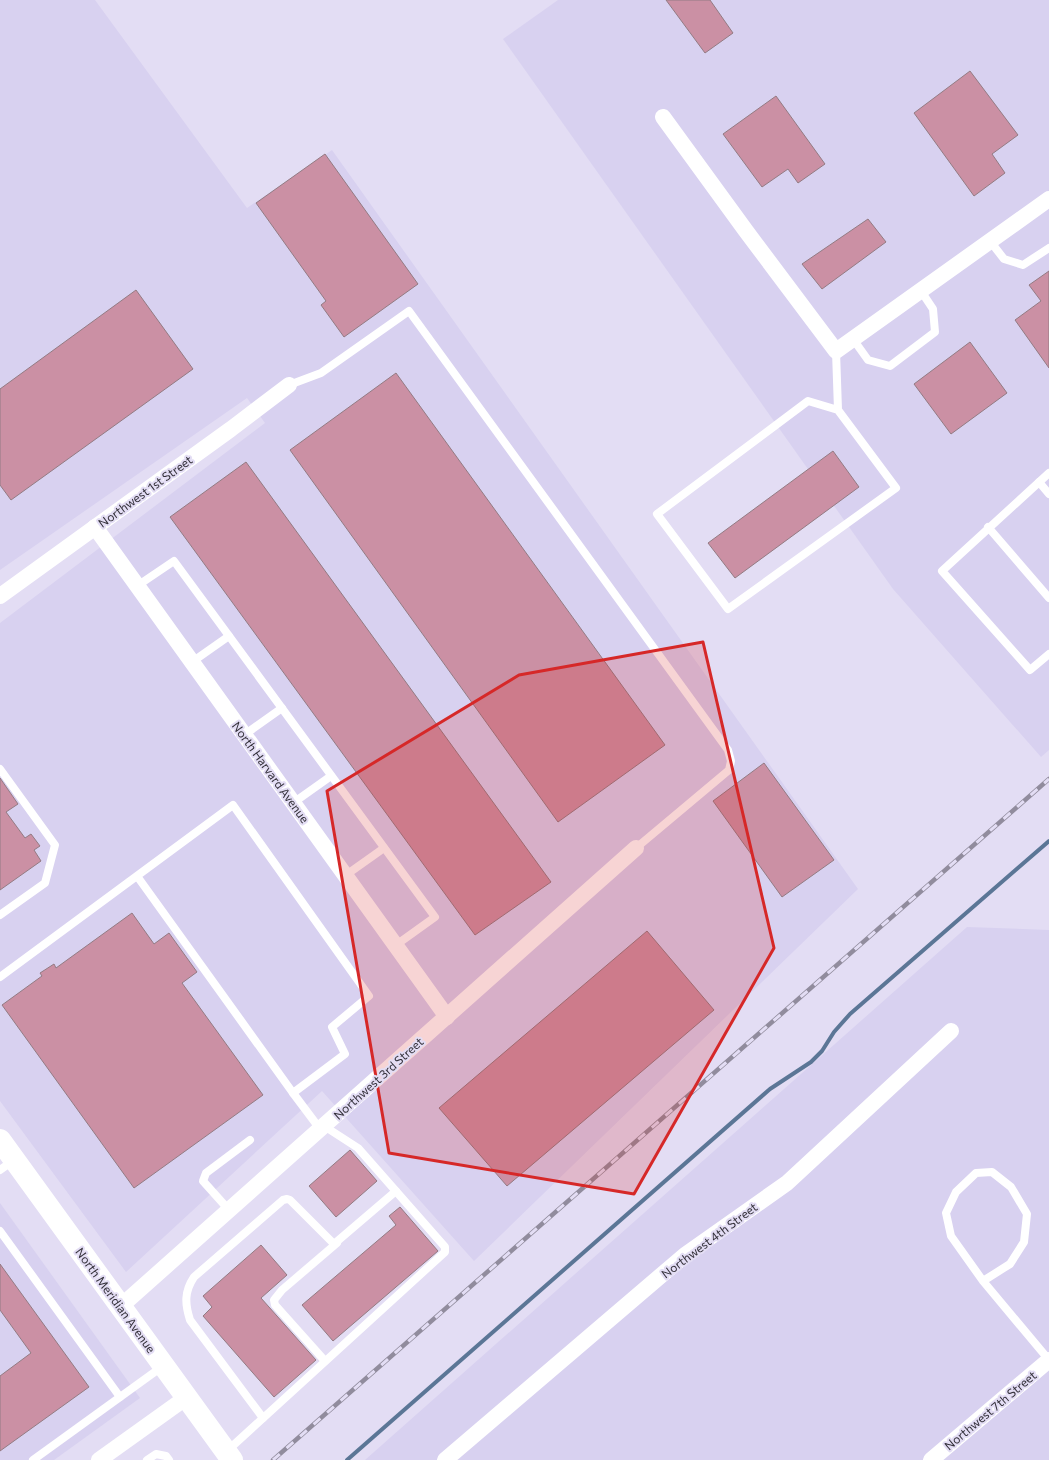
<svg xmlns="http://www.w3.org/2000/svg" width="1049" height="1460" font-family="Commissioner,sans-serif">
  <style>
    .built { fill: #d8d1f0 }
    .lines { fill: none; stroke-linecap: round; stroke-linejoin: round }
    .stream { stroke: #5b7696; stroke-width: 4 }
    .building { fill: #cb90a4; stroke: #937b83 }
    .service { stroke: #fff; stroke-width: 8 }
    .minor { stroke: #fff; stroke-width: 16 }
    .secondary { stroke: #fff; stroke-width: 22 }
    .rail-casing { stroke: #918c9d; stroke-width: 4.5 }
    .rail { stroke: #e3ddf4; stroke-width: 3; stroke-dasharray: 9; stroke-linecap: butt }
    .marked { fill: #d62828; fill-opacity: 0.2; stroke: #d62828; stroke-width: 3; stroke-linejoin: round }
    .labels { text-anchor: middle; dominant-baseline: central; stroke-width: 4; stroke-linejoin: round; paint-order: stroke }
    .street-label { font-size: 12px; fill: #322f38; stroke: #e3ddf4 }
  </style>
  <rect width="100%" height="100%" fill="#e3ddf4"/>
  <!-- built -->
  <g class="built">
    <path d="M0,0h95l152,208 85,-58 526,739 -384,372 -152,-170 -196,181 -126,-171v-478l265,-200 -18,-25 -247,172z"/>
    <path d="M558,0h491v750l-8,7 -148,-168 -390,-550z"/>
    <path d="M967,927l82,3v530h-684z"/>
    <path d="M0,1203l140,195 -86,62h-54z"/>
  </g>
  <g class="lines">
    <!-- stream -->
    <path class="stream" d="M347,1460l423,-371 41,-27 11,-11 12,-19 16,-18 199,-173"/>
  </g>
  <!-- building -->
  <g class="building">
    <path d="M666,0h44l23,33 -28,20z"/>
    <path d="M970,71l48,64 -26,19 13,19 -31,23 -60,-83z"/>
    <path d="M776,96l49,68 -27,19 -10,-14 -26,18 -39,-53z"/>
    <path d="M325,154l93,130 -74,53 -23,-32 5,-4 -70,-98z"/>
    <path d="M868,219l18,23 -64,47 -20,-25z"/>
    <path d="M1049,271v97l-34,-48 26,-19 -12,-16z"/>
    <path d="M136,290l57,79 -182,131 -11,-15v-96z"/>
    <path d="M970,342l37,51 -56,41 -37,-50z"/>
    <path d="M396,373l269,372 -107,77 -268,-372z"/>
    <path d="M833,451l26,36 -124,91 -27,-35z"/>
    <path d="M246,462l305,420 -76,53 -305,-418z"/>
    <path d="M764,763l70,97 -52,37 -69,-96z"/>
    <path d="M0,778l18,26 -12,8 19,26 6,-4 9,12 -6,4 7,11 -41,29z"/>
    <path d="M132,913l22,31 15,-11 28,39 -15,11 81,112 -129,93 -132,-183 40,-29 -2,-3 14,-9 2,4z"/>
    <path d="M647,931l67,79 -207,176 -68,-78z"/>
    <path d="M350,1150l27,31 -41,36 -27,-31z"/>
    <path d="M400,1207l38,44 -105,90 -31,-36 94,-80 -7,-9z"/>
    <path d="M261,1245l26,30 -26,23 55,62 -42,37 -71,-81 9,-9 -9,-11z"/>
    <path d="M0,1264l89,123 -89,64v-75l31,-23 -31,-43z"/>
  </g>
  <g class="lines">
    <!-- service -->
    <g class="service">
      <path d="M990,241l14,18 19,6 26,-17"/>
      <path d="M853,339l15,21 22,6 45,-34 -2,-23 -12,-18"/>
      <path d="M836,351l2,59 58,78 -168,121 -71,-95 151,-113 30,9"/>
      <path d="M289,385l32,-12 88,-62 319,439 3,11 -2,9 -93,78"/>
      <path d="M1049,473l-107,98 88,99 19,-16"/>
      <path d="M1039,482l10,12"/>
      <path d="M988,527l61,71"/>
      <path d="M137,586l37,-25 261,356 -39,28"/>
      <path d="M192,662l37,-26"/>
      <path d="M244,735l38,-27"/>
      <path d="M0,769l55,76 -10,38 -45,32"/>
      <path d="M293,803l38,-27"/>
      <path d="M346,875l38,-27"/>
      <path d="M0,977l233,-172 136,191 -37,31 13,27 -52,39 -156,-217"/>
      <path d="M293,1093l27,36"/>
      <path d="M0,1170l14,-10"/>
      <path d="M229,1210l-26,-29 3,-8 44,-33"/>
      <path d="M0,1231l120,166"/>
      <path d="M983,1281l27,-17 14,-22 3,-28 -16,-27 -19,-15 -16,1 -20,19 -10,21 5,23 32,45 66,79"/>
      <path d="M325,1361l-50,-56 -1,-5 8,-10 55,-47"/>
      <path d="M263,1418l-73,-98c-5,-16 -6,-28 4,-43l89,-77 4,-1 3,1 44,44 62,-53"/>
      <path d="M227,1451l218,-199v-5l-87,-99 -34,-22"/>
      <path d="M33,1460l130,-94"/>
      <path d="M147,1460l9,-6 10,2 3,4"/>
    </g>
    <!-- minor -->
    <g class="minor">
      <path d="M663,117l83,114 90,120 213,-152"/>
      <path d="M95,527l352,490"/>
      <path d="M0,596l231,-167 58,-44"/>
      <path d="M120,1307l516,-459"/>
      <path d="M99,1460l88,-63"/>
      <path d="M445,1460l240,-205 102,-72 164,-152"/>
      <path d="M931,1460l118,-100"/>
    </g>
    <!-- secondary -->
    <path class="secondary" d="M0,1140l232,320"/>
    <defs>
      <path id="rail" d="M273,1460l776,-681"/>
    </defs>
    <!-- rail casing -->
    <use href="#rail" class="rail-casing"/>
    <!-- rail -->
    <use href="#rail" class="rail"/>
  </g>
  <!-- marked area -->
  <path class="marked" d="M703,642l71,306 -140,246 -245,-41 -62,-362 192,-116z"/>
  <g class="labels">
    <!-- street labels -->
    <g class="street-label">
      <text transform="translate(145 491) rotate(-36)">Northwest 1st Street</text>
      <text transform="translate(271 772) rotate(54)">North Harvard Avenue</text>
      <text transform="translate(378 1078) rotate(-42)">Northwest 3rd Street</text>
      <text transform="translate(709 1240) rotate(-37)">Northwest 4th Street</text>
      <text transform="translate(116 1300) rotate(54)">North Meridian Avenue</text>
      <text transform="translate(990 1410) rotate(-40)">Northwest 7th Street</text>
    </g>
  </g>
</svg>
